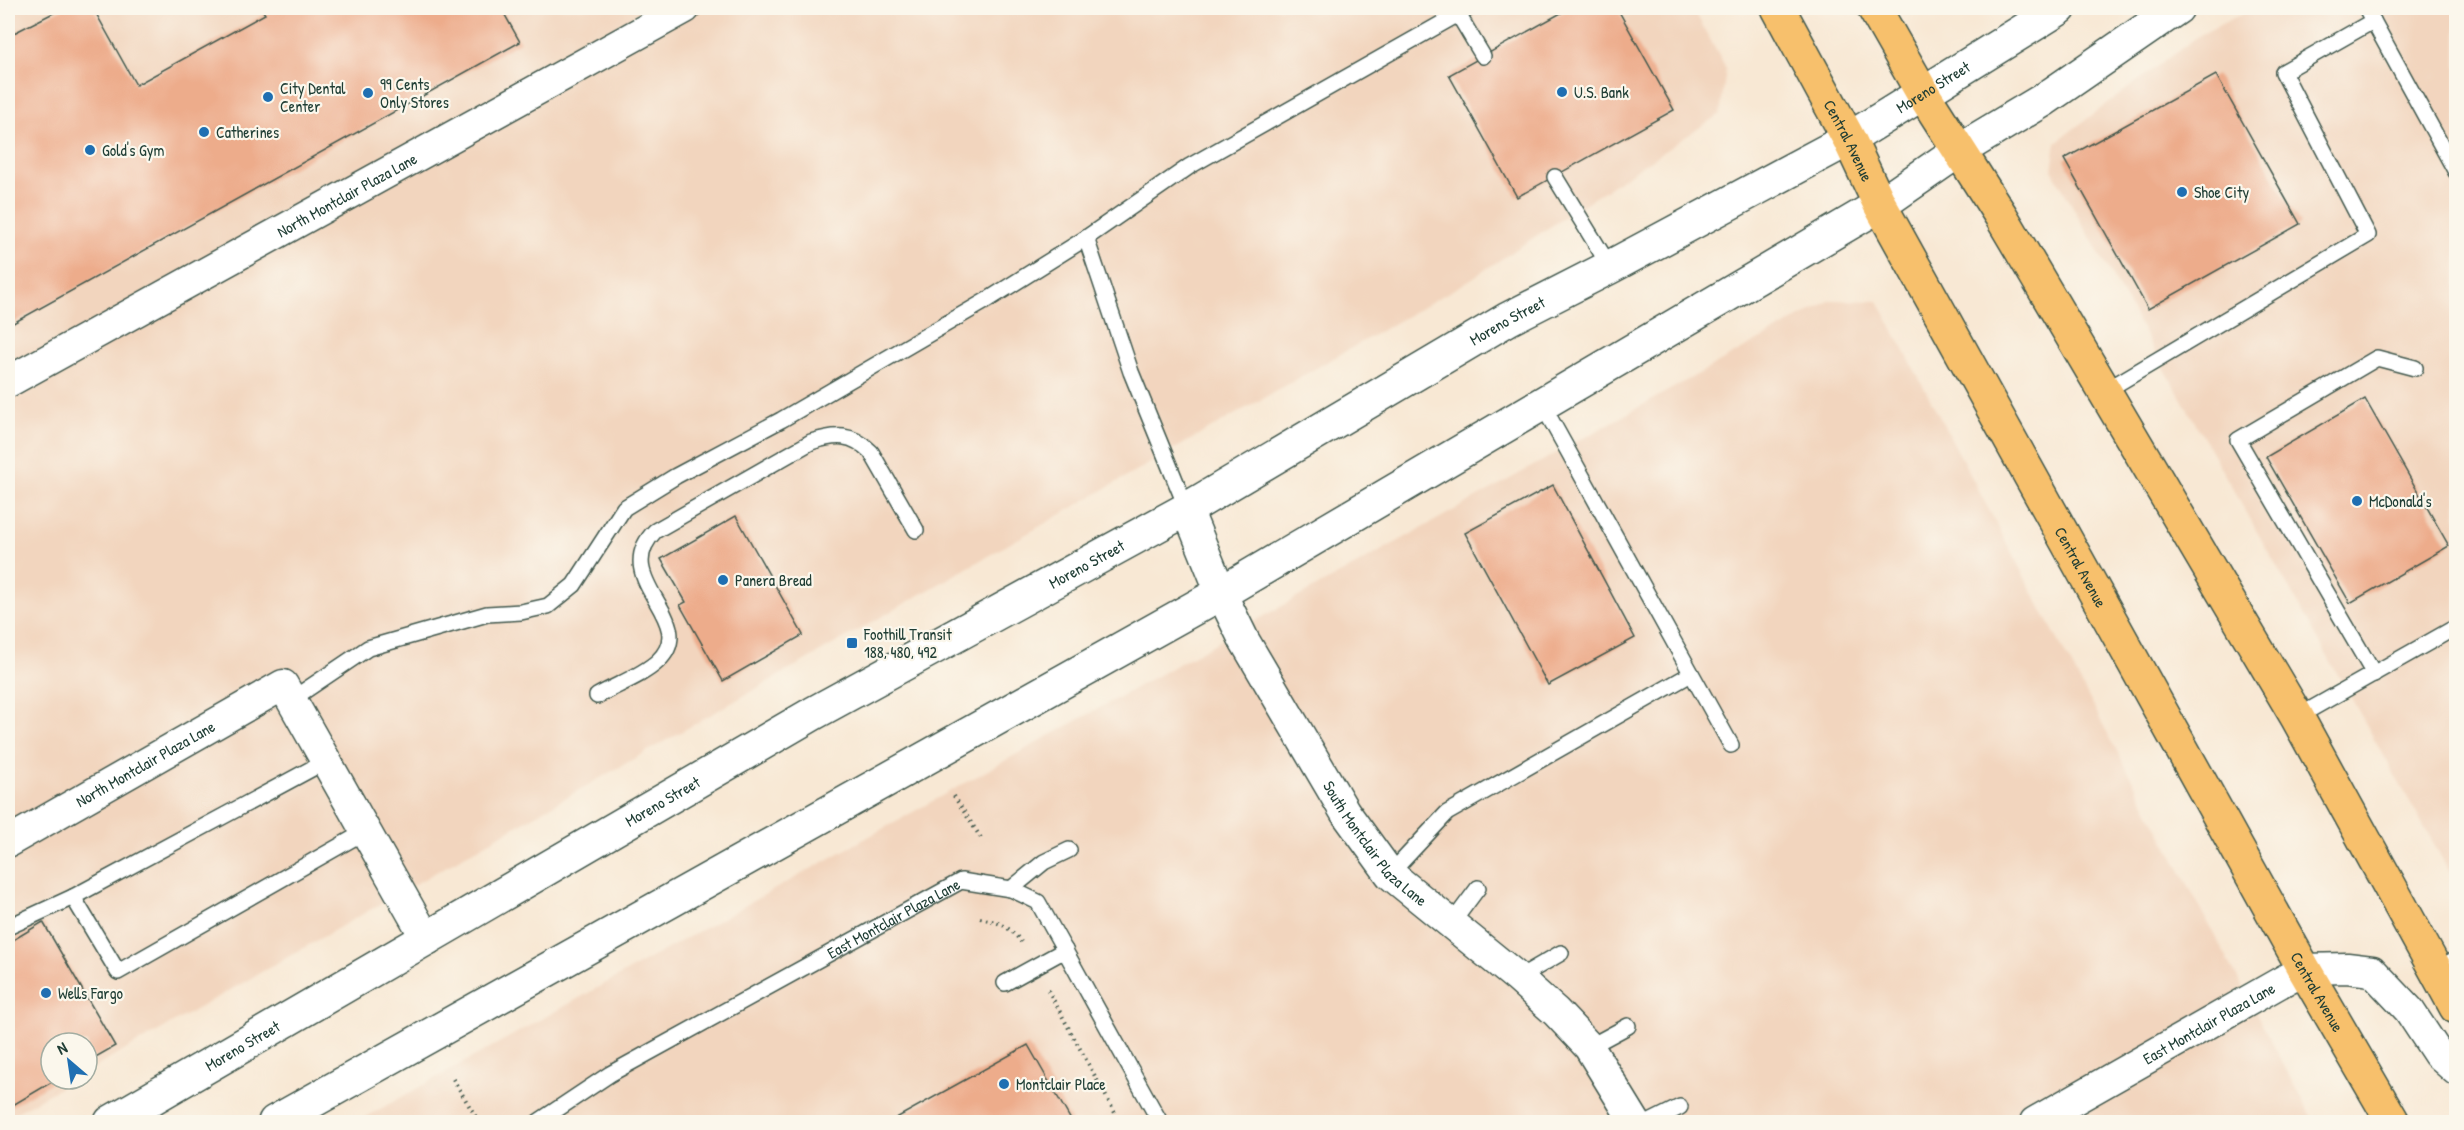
<svg xmlns="http://www.w3.org/2000/svg" width="2464" height="1130" font-family="'Patrick Hand',sans-serif">
  <style>
    .built { fill: #f2d5be }
    .building { fill: #edac8b }
    .lines { fill: none; stroke-linecap: round; stroke-linejoin: round }
    .service-casing { stroke: #40574c; stroke-width: 18 }
    .minor-casing { stroke: #40574c; stroke-width: 33 }
    .tertiary-casing { stroke: #40574c; stroke-width: 36 }
    .primary-casing { stroke: #40574c; stroke-width: 36 }
    .path { stroke: #40574c; stroke-width: 4; stroke-dasharray: 1.5 4.5; stroke-linecap: butt }
    .service { stroke: #fff; stroke-width: 15 }
    .minor { stroke: #fff; stroke-width: 30 }
    .tertiary { stroke: #fff; stroke-width: 33 }
    .primary { stroke: #f7c06c; stroke-width: 33 }
    .poi-dot { fill: #1f6fb2; stroke: #fbf7ec; stroke-width: 2 }
    .labels { text-anchor: middle; dominant-baseline: central; stroke-width: 4.5; stroke-linejoin: round; paint-order: stroke }
    .poi-label { font-size: 16px; fill: #1f3d34; stroke: #fbf7ec; text-anchor: start }
    .street-label { font-size: 16px; fill: #1f3d34; stroke: #fbf7ec }
  </style>
  <rect width="100%" height="100%" fill="#fbf7ec"/>
  <filter id="ink" filterUnits="userSpaceOnUse"><feTurbulence type="fractalNoise" baseFrequency=".0167" numOctaves="2"/><feDisplacementMap in="SourceGraphic" scale="12" xChannelSelector="R" yChannelSelector="G"/><feConvolveMatrix kernelMatrix="1 2 1 2 8 2 1 2 1" color-interpolation-filters="sRGB"/></filter>
  <filter id="wash" filterUnits="userSpaceOnUse"><feTurbulence type="fractalNoise" baseFrequency=".008" numOctaves="4" result="noise"/><feDisplacementMap in="SourceGraphic" scale="24" xChannelSelector="R" yChannelSelector="G"/><feGaussianBlur stdDeviation="1.35" result="paint"/><feColorMatrix in="noise" values="0 0 0 0 0 0 0 0 0 0 0 0 0 0 0 0 0 1.4 0 .05"/><feComposite in="paint" operator="in"/></filter>
  <g filter="url(#wash)">
    <rect width="100%" height="100%" fill="#f8e8d4"/>
    <!-- built -->
    <g class="built">
      <path d="M8,8h1685l33,61 -6,45 -252,167 -1381,791v-29h-36v36h24l-67,38z"/>
      <path d="M2253,8h203v875l-404,-713 4,-28 142,-106z"/>
      <path d="M1831,300l47,1 436,821h-1957z"/>
    </g>
    <g id="blocks">
      <!-- building -->
      <g class="building">
        <path d="M63,8h30l43,77 129,-71 -4,-6h240l19,34 -512,284v-290z"/>
        <path d="M1570,8h47l57,102 -157,87 -68,-122z"/>
        <path d="M2216,75l84,149 -152,85 -84,-150z"/>
        <path d="M2365,399l84,147 -99,57 -84,-146z"/>
        <path d="M1553,485l82,153 -87,47 -83,-152z"/>
        <path d="M736,516l67,119 -80,46 -43,-76 6,-3 -25,-43z"/>
        <path d="M43,922l72,124 -28,16v-19h-36v36h6l-49,29v-165z"/>
        <path d="M1028,1045l44,77h-183z"/>
      </g>
    </g>
  </g>
  <g filter="url(#ink)">
    <use href="#blocks" fill-opacity="0" stroke="#40574c" stroke-width="1.5"/>
    <g class="lines">
      <defs>
        <g id="service">
          <path d="M2366,8l90,164"/>
          <path d="M1458,14l25,42"/>
          <path d="M1555,177l55,90"/>
          <path d="M1086,238l45,134 56,137"/>
          <path d="M2105,391l263,-156 -85,-163 90,-51"/>
          <path d="M1542,404l189,341"/>
          <path d="M2374,674l-136,-234 139,-82 38,10"/>
          <path d="M597,696c19,-11 45,-20 61,-35 44,-42 -51,-81 -3,-130l156,-89c25,-8 41,-9 60,10l45,78"/>
          <path d="M291,700l77,-52 119,-34 34,-2 27,-6 26,-21 50,-77 52,-32 105,-56 208,-121 97,-61 104,-72 279,-158"/>
          <path d="M2297,717l159,-90"/>
          <path d="M1390,874l57,-61 244,-139"/>
          <path d="M1011,889l33,-27 25,-12"/>
          <path d="M73,897l253,-136"/>
          <path d="M1452,923l26,-35"/>
          <path d="M8,927l65,-30 45,75 248,-141"/>
          <path d="M2435,970l21,-11"/>
          <path d="M1518,978l43,-25"/>
          <path d="M1005,983l60,-33"/>
          <path d="M1589,1047l39,-21"/>
          <path id="s1" d="M538,1122l72,-48 351,-193 50,8 27,13 122,220"/>
          <path d="M1650,1122l30,-15"/>
        </g>
        <g id="minor">
          <path id="s2" d="M8,382l677,-374"/>
          <path id="s3" d="M1187,509l34,84 23,47 101,172 45,62 128,104 38,34 33,35 46,75"/>
          <path id="s4" d="M8,842l275,-157 144,255"/>
          <path id="s5" d="M2035,1122l269,-153 43,-1 25,3 37,39 29,44 18,16"/>
        </g>
        <g id="tertiary">
          <path id="s6" d="M111,1122l703,-409 373,-204 321,-190 102,-52 239,-128 211,-131"/>
          <path d="M275,1122l946,-529 659,-388 78,-54 87,-52 132,-91"/>
        </g>
        <g id="primary">
          <path id="s7" d="M1778,8l71,131 31,66 424,764 89,153"/>
          <path d="M1874,8l48,84 79,124 296,501 159,290"/>
        </g>
      </defs>
      <!-- service casing -->
      <use href="#service" class="service-casing"/>
      <!-- minor casing -->
      <use href="#minor" class="minor-casing"/>
      <!-- tertiary casing -->
      <use href="#tertiary" class="tertiary-casing"/>
      <!-- primary casing -->
      <use href="#primary" class="primary-casing"/>
      <!-- path -->
      <g class="path">
        <path d="M954,796l27,42"/>
        <path d="M980,918c18,4 30,8 41,24"/>
        <path d="M1048,990l72,132"/>
        <path d="M453,1079l26,43"/>
      </g>
      <!-- service -->
      <use href="#service" class="service"/>
      <!-- minor -->
      <use href="#minor" class="minor"/>
      <!-- tertiary -->
      <use href="#tertiary" class="tertiary"/>
      <!-- primary -->
      <use href="#primary" class="primary"/>
    </g>
  </g>
  <!-- markers -->
  <g class="poi-dot">
    <circle cx="1562" cy="92" r="6"/>
    <circle cx="368" cy="93" r="6"/>
    <circle cx="268" cy="97" r="6"/>
    <circle cx="204" cy="132" r="6"/>
    <circle cx="90" cy="150" r="6"/>
    <circle cx="2182" cy="192" r="6"/>
    <circle cx="2357" cy="501" r="6"/>
    <circle cx="723" cy="580" r="6"/>
    <rect x="846" y="637" width="12" height="12" rx="3"/>
    <circle cx="46" cy="993" r="6"/>
    <circle cx="1004" cy="1084" r="6"/>
  </g>
  <g class="labels">
    <!-- poi labels -->
    <g class="poi-label">
      <text x="380" y="84">99 Cents<tspan x="380" dy="18">Only Stores</tspan></text>
      <text x="280" y="88">City Dental<tspan x="280" dy="18">Center</tspan></text>
      <text x="1574" y="92">U.S. Bank</text>
      <text x="216" y="132">Catherines</text>
      <text x="102" y="150">Gold's Gym</text>
      <text x="2194" y="192">Shoe City</text>
      <text x="2369" y="501">McDonald's</text>
      <text x="735" y="580">Panera Bread</text>
      <text x="864" y="634">Foothill Transit<tspan x="864" dy="18">188, 480, 492</tspan></text>
      <text x="58" y="993">Wells Fargo</text>
      <text x="1016" y="1084">Montclair Place</text>
    </g>
    <!-- street labels -->
    <g class="street-label">
      <text stroke="none"><textPath href="#s6" startOffset="2096">Moreno Street</textPath></text>
      <text stroke="none"><textPath href="#s7" startOffset="150">Central Avenue</textPath></text>
      <text stroke="none"><textPath href="#s2" startOffset="387">North Montclair Plaza Lane</textPath></text>
      <text stroke="none"><textPath href="#s6" startOffset="1610">Moreno Street</textPath></text>
      <text stroke="none"><textPath href="#s6" startOffset="1124">Moreno Street</textPath></text>
      <text stroke="none"><textPath href="#s7" startOffset="636">Central Avenue</textPath></text>
      <text stroke="none"><textPath href="#s4" startOffset="158">North Montclair Plaza Lane</textPath></text>
      <text stroke="none"><textPath href="#s6" startOffset="638">Moreno Street</textPath></text>
      <text stroke="none"><textPath href="#s3" startOffset="386">South Montclair Plaza Lane</textPath></text>
      <text stroke="none"><textPath href="#s1" startOffset="410">East Montclair Plaza Lane</textPath></text>
      <text stroke="none"><textPath href="#s7" startOffset="1122">Central Avenue</textPath></text>
      <text stroke="none"><textPath href="#s5" startOffset="200">East Montclair Plaza Lane</textPath></text>
      <text stroke="none"><textPath href="#s6" startOffset="152">Moreno Street</textPath></text>
    </g>
  </g>
  <!-- margin -->
  <rect width="2464" height="1130" fill="none" stroke="#fbf7ec" stroke-width="30"/>
  <!-- north arrow -->
  <g transform="translate(69 1061) rotate(331)"><circle r="28" fill="#fbf7ec" stroke="#a3ada2" stroke-width="1.5"/>
  <path d="M0-4.5L10 22L0 15L-10 22Z" fill="#1f6fb2"/>
  <text y="-9" font-size="16" font-weight="bold" text-anchor="middle" fill="#1f3d34">N</text>
  </g>
</svg>
